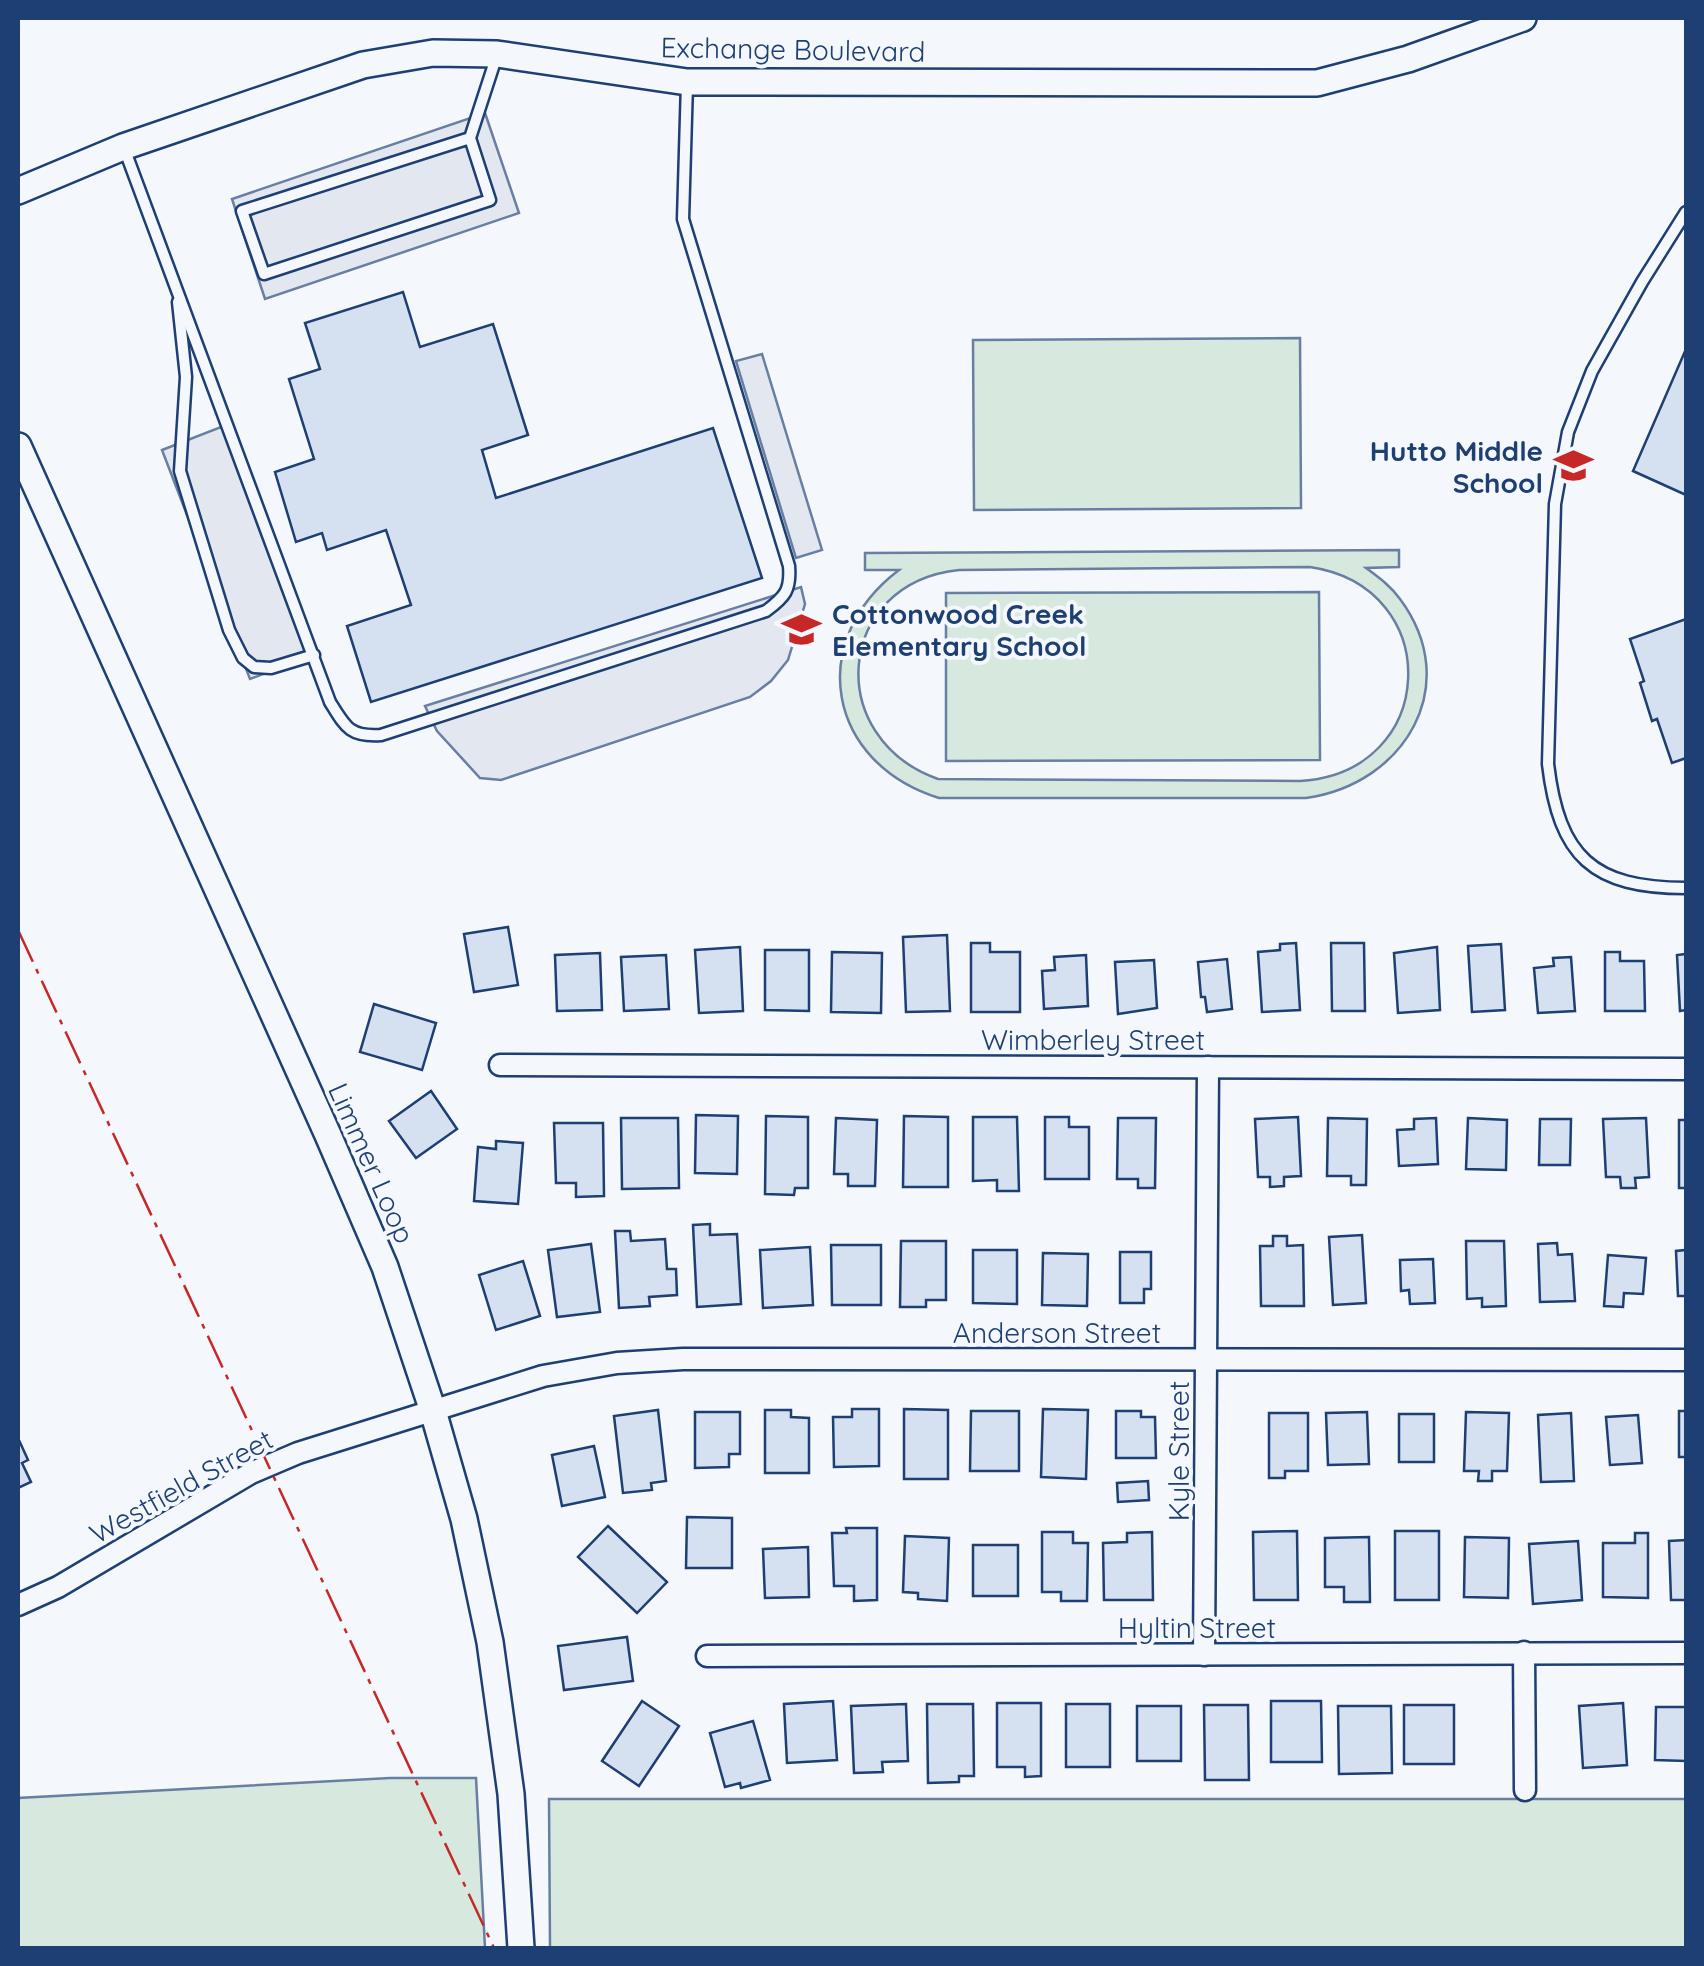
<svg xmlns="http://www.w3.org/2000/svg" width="1704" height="1966" font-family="Quicksand,sans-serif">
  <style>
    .green { fill: #d7e8df; stroke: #687fa3; stroke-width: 2.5; fill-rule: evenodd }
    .parking { fill: #e3e8f0; stroke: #687fa3; stroke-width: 2.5 }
    .building { fill: #d5e0f0; stroke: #1d3f73; stroke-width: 2.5 }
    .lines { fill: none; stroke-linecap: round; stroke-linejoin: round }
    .service-casing { stroke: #1d3f73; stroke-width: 15 }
    .minor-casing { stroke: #1d3f73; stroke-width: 25 }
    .tertiary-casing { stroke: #1d3f73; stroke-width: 30 }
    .service { stroke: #f4f7fb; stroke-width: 10 }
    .minor { stroke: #f4f7fb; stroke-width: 20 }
    .tertiary { stroke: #f4f7fb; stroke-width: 25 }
    .power { stroke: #c62828; stroke-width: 2.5; stroke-dasharray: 35 8 5 8; stroke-linecap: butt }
    .labels { text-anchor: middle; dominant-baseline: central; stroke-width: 8; stroke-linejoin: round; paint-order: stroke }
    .street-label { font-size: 28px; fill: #1d3f73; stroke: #f4f7fb }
    .poi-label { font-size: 28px; font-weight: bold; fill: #1d3f73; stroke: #f4f7fb; text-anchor: end }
  </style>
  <rect width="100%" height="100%" fill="#f4f7fb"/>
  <!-- green -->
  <g class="green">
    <path d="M1300,338l1,170 -327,2 -1,-170z"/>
    <path d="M1399,550v17l-33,1c12,9 25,18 34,31 64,86 5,185 -94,199h-367c-112,-35 -134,-157 -40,-228h-34v-17zM1310,567c136,20 129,206 -10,214l-362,-2c-115,-41 -103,-196 21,-209z"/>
    <path d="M1319,592l1,168 -374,1v-168z"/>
    <path d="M390,1778h86l9,170h-467v-150z"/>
    <path d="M549,1799h1137v149h-1136z"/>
  </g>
  <!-- parking -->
  <g class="parking">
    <path d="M485,113l34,100 -254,86 -33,-100z"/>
    <path d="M762,354l60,196 -26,8 -60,-197z"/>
    <path d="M226,425l88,230 -64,24 -88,-229z"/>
    <path d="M801,587l4,17 -17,56 -17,21 -21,16 -249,83 -21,-2 -43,-47 -12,-25z"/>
  </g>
  <!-- building -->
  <g class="building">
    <path d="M403,292l17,55 73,-23 35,111 -46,15 14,48 217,-70 49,150 -391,124 -24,-76 64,-21 -25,-75 -59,20 -5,-17 -26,9 -21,-70 39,-13 -25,-80 31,-10 -15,-46z"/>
    <path d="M1686,349v146l-53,-24z"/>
    <path d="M1686,619v139l-14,5 -15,-44 -5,2 -12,-38 4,-2 -14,-42z"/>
    <path d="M508,927l10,58 -44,7 -10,-58z"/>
    <path d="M947,935l3,76 -44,1 -3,-75z"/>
    <path d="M971,943h19v9h30v60h-49z"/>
    <path d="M1296,943l4,67 -38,2 -4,-60 22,-2v-6z"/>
    <path d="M1331,943h33l1,68h-33z"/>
    <path d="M1501,944l4,66 -33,2 -4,-66z"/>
    <path d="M740,947l3,64 -44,2 -4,-63z"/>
    <path d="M1437,947l3,63 -42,3 -4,-60z"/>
    <path d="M765,950h44v61l-44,-1z"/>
    <path d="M832,952l50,1 -1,60 -50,-1z"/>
    <path d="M1605,952h15v9h24l1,50h-40z"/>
    <path d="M600,953l2,57 -45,1 -2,-56z"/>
    <path d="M1686,954v56l-6,1 -3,-56z"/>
    <path d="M666,955l3,54 -45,2 -3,-54z"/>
    <path d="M1086,955l2,51 -44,3 -2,-38 13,-1 -1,-13z"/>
    <path d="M1571,957l4,54 -37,2 -4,-45 20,-2 -1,-8z"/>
    <path d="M1227,959l5,50 -25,3 -2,-15h-4l-3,-35z"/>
    <path d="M1154,960l3,48 -39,6 -3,-52z"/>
    <path d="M374,1004l62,19 -14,47 -62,-18z"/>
    <path d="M431,1091l26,38 -41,29 -27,-37z"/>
    <path d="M696,1115l42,1 -1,58 -42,-1z"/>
    <path d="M766,1116l42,1v71h-13l-1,7 -29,-1z"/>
    <path d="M904,1116l44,1v70h-45z"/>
    <path d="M973,1117h44l2,74h-22v-11l-24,1z"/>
    <path d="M1045,1117h24v10h20v52h-44z"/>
    <path d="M1298,1117l3,59 -17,1v9l-14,1v-10h-12l-3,-58z"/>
    <path d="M621,1118h57l1,70 -57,1z"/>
    <path d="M836,1118l41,2 -2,66h-27v-12h-14z"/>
    <path d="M1118,1118h38l-1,70h-17v-9h-21z"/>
    <path d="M1328,1118l39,1 -1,66h-15v-9h-24z"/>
    <path d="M1436,1118l2,46 -39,2 -2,-36 17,-1v-10z"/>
    <path d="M1468,1118l39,2 -1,50 -40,-1z"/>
    <path d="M1646,1118l3,59 -14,1 1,10h-15l-1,-11h-14l-3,-58z"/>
    <path d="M1540,1119h31l-1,46h-31z"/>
    <rect x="1679" y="1120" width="7" height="68"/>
    <path d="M554,1123h49l1,73 -28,1v-14h-20z"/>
    <path d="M496,1141l27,2 -5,61 -44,-3 4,-54 18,2z"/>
    <path d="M710,1224v11l27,-1 4,70 -44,3 -4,-82z"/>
    <path d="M615,1231h15l1,10 34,-2 2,30h9l1,26 -28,2 1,9 -31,2z"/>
    <path d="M1362,1235l4,68 -33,2 -4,-68z"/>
    <path d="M1273,1236h14v10l16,-1 1,61h-43l-1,-60h13z"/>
    <path d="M901,1241h45v59h-20v7h-26z"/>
    <path d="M1466,1241h38l2,65 -24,1v-9l-15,1z"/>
    <path d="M1557,1243l1,12 14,-1 3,47 -35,1 -2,-58z"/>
    <path d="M591,1244l9,68 -43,5 -9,-67z"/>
    <path d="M831,1245h50v60h-49z"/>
    <path d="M810,1247l3,58 -50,3 -3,-58z"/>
    <path d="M973,1250h44v54l-44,-1z"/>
    <path d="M1686,1250v46h-8l-2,-45z"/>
    <path d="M1120,1252h31v37h-7v14h-24z"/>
    <path d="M1043,1253l45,1 -1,52 -45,-1z"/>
    <path d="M1608,1255l38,3 -3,36 -19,-1 -1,14 -19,-1z"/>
    <path d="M1433,1259l2,44 -25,1 -1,-14 -8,1 -1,-31z"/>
    <path d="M523,1261l17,55 -44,14 -17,-55z"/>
    <path d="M852,1409h27v57l-45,1 -1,-50h19z"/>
    <path d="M904,1409l44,1v69h-44z"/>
    <path d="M1043,1409l45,1 -2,69 -45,-2z"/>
    <path d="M658,1410l8,71 -15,2 1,7 -29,3 -9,-77z"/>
    <path d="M765,1410h26v7l18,1v55h-44z"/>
    <path d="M971,1411h48v60h-49z"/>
    <path d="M1116,1411h25v6h14l1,41h-40z"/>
    <rect x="1679" y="1411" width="7" height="46"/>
    <path d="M695,1412h45v42h-11v13l-34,1z"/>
    <path d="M1367,1412l2,52 -41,1 -2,-52z"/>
    <path d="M1466,1412l43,1 -2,58h-15v10h-14l1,-10h-15z"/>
    <path d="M1269,1413h39v58h-23v7h-16z"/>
    <path d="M1571,1413l3,68 -33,1 -3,-67z"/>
    <rect x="1399" y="1414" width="35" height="48"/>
    <path d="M1638,1415l4,48 -32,2 -4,-48z"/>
    <path d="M18,1438l10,22 -6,3 9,19 -13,6z"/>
    <path d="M594,1446l11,51 -43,9 -10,-51z"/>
    <path d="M1148,1481l1,19 -31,2 -1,-19z"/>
    <path d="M687,1517l45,1v50h-46z"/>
    <path d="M608,1526l59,56 -30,31 -59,-56z"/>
    <path d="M846,1528h31v72l-23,1v-15h-20l-2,-53h15z"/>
    <path d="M1297,1531l1,69h-44l-1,-68z"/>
    <rect x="1395" y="1531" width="44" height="69"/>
    <path d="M1042,1532h31v11h15l-1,58h-26v-9h-19z"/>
    <path d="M1152,1532l1,68h-49l-1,-57 24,-1v-9z"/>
    <path d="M1635,1533h13v65l-45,-1v-54h32z"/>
    <path d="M905,1536l44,2 -2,63 -29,-2v-6l-15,-1z"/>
    <path d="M1369,1537l1,65h-26v-15h-19v-49z"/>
    <path d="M1465,1537l44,1 -1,60 -44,-1z"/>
    <path d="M1686,1540v60h-15l-2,-59z"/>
    <path d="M1578,1541l4,59 -49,4 -4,-60z"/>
    <rect x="973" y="1545" width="45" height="51"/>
    <path d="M808,1547l1,50 -44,1 -2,-49z"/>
    <path d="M627,1637l6,44 -69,9 -6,-44z"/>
    <path d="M642,1701l37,25 -40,60 -37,-25z"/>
    <path d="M833,1701l4,59 -50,3 -3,-59z"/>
    <path d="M1271,1701h50l1,61h-51z"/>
    <path d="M997,1703h44v73l-16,1v-10h-28z"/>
    <path d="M1623,1703l4,62 -44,3 -4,-62z"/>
    <path d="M906,1704l2,57 -26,1 1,10 -29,1 -3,-67z"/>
    <path d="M927,1704h46l1,72h-15v6l-31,1z"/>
    <rect x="1066" y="1704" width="44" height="63"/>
    <path d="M1204,1705h44l1,75h-44z"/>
    <rect x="1404" y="1705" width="50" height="59"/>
    <rect x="1137" y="1706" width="44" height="55"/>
    <path d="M1338,1706h53l1,67 -53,1z"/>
    <path d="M1656,1707h30v54l-31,-1z"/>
    <path d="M753,1721l17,59 -29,8 -1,-5 -15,4 -15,-54z"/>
  </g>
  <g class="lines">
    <defs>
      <g id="service">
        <path d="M470,138l-228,73 22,63 226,-74 -20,-62 27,-83"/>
        <path d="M124,148l206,554c16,26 20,35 51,33l385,-124c19,-14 25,-21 23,-45l-106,-347 4,-136"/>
        <path d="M1686,212l-44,70 -50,89 -24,61 -13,72 -7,260c11,93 45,124 138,124"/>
        <path d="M178,302l8,75 -6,94 49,159 14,28 11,9 17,1 43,-13"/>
      </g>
      <g id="minor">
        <path d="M500,1065l1186,4"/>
        <path d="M18,1605l40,-18 193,-114 47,-20 245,-77 74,-13 66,-4 1003,1"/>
        <path d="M1524,1652l1,138"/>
        <path d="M1204,1655l4,-588"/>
        <path d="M707,1656l979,-3"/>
      </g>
      <g id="tertiary">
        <path d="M18,191l105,-44 240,-82 70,-12 64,1 190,28 630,1 91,-24 115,-41"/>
        <path d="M18,446l310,689 57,132 48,144 31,108 26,123 21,152 10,154"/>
      </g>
    </defs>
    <!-- service casing -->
    <use href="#service" class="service-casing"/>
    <!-- minor casing -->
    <use href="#minor" class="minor-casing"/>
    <!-- tertiary casing -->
    <use href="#tertiary" class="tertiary-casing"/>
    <!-- service -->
    <use href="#service" class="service"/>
    <!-- minor -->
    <use href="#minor" class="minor"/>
    <!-- tertiary -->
    <use href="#tertiary" class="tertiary"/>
    <!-- power -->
    <path class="power" d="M18,930l476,1018"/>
  </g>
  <!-- icons -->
  <defs>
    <symbol id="school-bare" viewBox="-9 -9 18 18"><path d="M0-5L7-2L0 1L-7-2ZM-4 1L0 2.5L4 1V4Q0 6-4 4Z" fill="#c62828" stroke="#f4f7fb" stroke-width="2.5" paint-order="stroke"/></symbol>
  </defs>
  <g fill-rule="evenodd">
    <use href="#school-bare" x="1546" y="438" width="55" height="55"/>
    <use href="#school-bare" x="774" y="602" width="55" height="55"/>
  </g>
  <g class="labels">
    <!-- street labels -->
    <g class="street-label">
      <text transform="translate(793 49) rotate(1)">Exchange Boulevard</text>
      <text x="1093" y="1039">Wimberley Street</text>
      <text transform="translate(372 1163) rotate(66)">Limmer Loop</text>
      <text x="1057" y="1332">Anderson Street</text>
      <text transform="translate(1178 1451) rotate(-90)">Kyle Street</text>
      <text transform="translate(181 1486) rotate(-29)">Westfield Street</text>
      <text x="1197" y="1627">Hyltin Street</text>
    </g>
    <!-- poi labels -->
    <g class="poi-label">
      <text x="1543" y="450">Hutto Middle<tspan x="1543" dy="32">School</tspan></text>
      <text x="832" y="613" text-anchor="start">Cottonwood Creek<tspan x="832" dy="32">Elementary School</tspan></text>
    </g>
  </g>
  <!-- border -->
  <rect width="1704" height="1966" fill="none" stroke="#1d3f73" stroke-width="40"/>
</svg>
